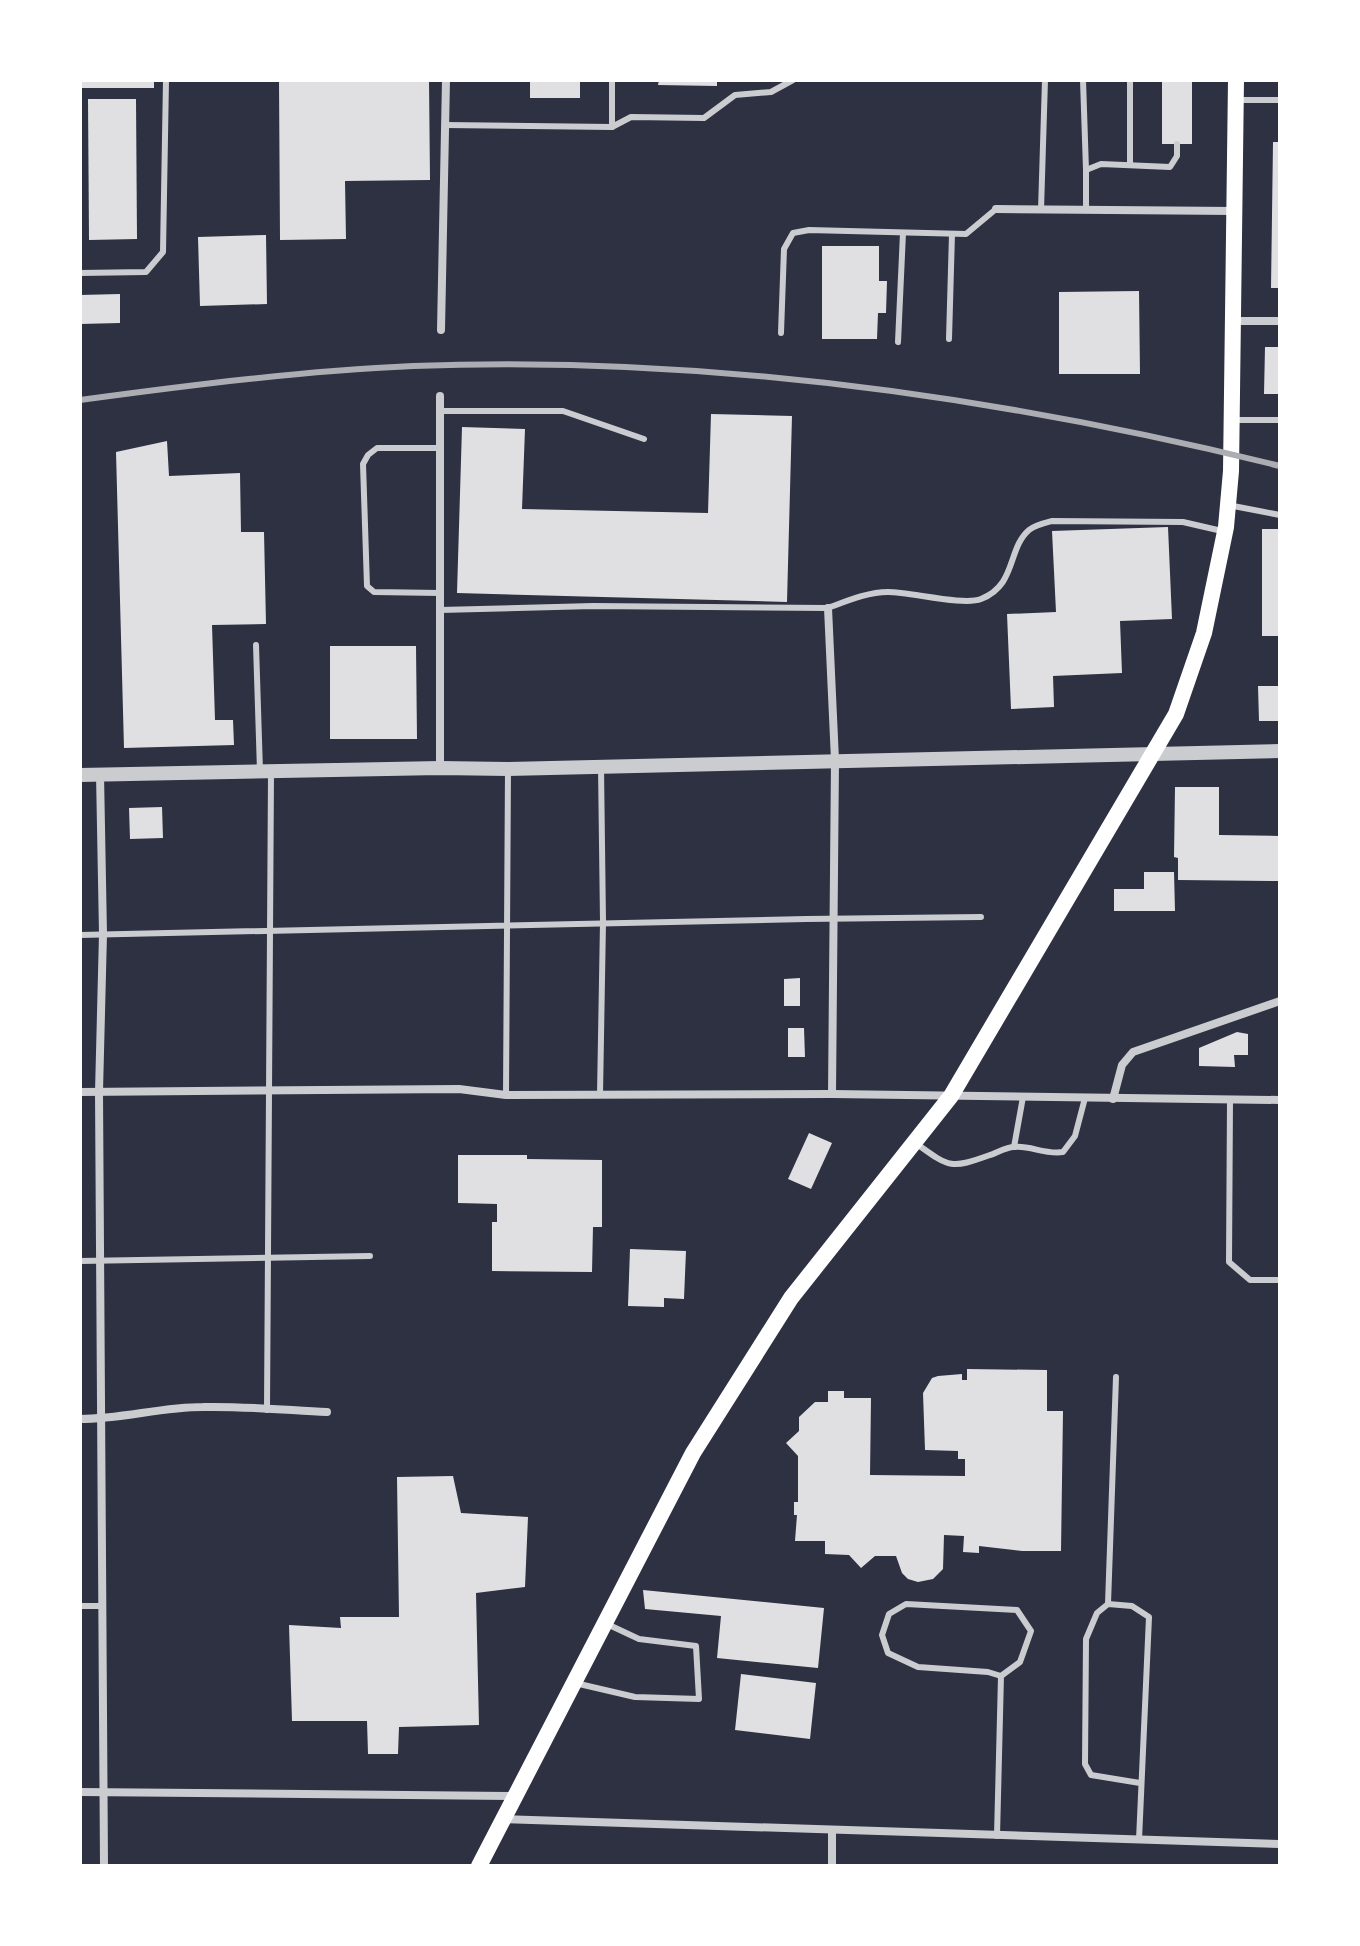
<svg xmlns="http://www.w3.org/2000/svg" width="1360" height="1946" font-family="'PT Sans Narrow',sans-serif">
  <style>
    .building { fill: #e0e0e3 }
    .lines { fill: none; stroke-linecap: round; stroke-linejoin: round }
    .service { stroke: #caccd0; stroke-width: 6 }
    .minor { stroke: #caccd0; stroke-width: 8 }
    .tertiary { stroke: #caccd0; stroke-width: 14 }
    .secondary { stroke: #fff; stroke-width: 16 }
    .rail { stroke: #abadb3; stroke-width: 6 }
  </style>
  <rect width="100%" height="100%" fill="#2d3142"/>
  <!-- building -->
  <g class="building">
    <rect x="80" y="80" width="74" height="8"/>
    <path d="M279,80h150l1,100 -85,1 1,58 -66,1z"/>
    <rect x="530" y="80" width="50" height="18"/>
    <path d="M659,80h58v6l-59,-1z"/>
    <rect x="1162" y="80" width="30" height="64"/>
    <path d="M88,99h48l1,140 -48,1z"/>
    <path d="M1273,142h7v146h-9z"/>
    <path d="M266,235l1,69 -67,2 -2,-69z"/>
    <path d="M822,246h57v35h8l-1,32h-8l-1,26h-55z"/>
    <path d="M1139,291l1,83h-81v-82z"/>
    <path d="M120,294v29l-40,1v-29z"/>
    <path d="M1265,347h15v47h-16z"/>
    <path d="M711,414l81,2 -5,186 -330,-9 5,-166 63,2 -3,80 186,4z"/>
    <path d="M167,441l2,35 71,-3 1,59h23l2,92 -54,1 3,95h18l1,25 -110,3 -8,-296z"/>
    <path d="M1168,527l4,92 -52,2 2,52 -69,3 1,31 -43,2 -4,-95 49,-2 -4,-81z"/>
    <rect x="1262" y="529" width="18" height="107"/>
    <path d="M330,646h86l1,93h-87z"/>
    <path d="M1258,686h22v35h-21z"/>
    <path d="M1175,787h44v48l61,1v45l-102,-1v-22l-4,-1z"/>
    <path d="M162,807l1,31 -33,1 -1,-31z"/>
    <path d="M1144,872h30l1,39h-61v-22h30z"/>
    <path d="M800,978v28h-16v-27z"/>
    <path d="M788,1028h16l1,29h-17z"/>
    <path d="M1237,1032l11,2v21h-14l1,12 -36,-1v-18z"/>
    <path d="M809,1133l23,10 -21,46 -23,-10z"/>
    <path d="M458,1155h69v4l75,1v67h-9l-1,45 -100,-1v-49h5v-18l-39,-1z"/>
    <path d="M630,1249l56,2 -2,48 -20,-1v9l-36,-1z"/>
    <path d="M967,1369l80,1v41h16l-2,140h-39l-43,-5v7l-16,-1 1,-16 -20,-1 -1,34 -10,10 -15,3 -10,-3 -6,-6 -6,-17h-21l-14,12 -12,-13 -24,-1v-13h-30l2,-26h-3v-13h4v-46l-12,-13 13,-12v-14l16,-15h13v-11h16v7h27l-1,77 95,1v-17h-7v-8l-33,-1 -2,-57 9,-15 6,-2 24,-2v6h5z"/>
    <path d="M453,1476l8,37 67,4 -3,70 -49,6 3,132 -80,2 -1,27h-30l-1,-33h-75l-3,-96 52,3 -1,-11h59l-2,-140z"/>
    <path d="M643,1590l181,18 -6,60 -101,-10 4,-42 -76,-7z"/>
    <path d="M741,1674l75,9 -6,56 -75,-9z"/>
  </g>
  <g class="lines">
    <!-- service -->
    <g class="service">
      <path d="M612,80v47"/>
      <path d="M1083,80l3,90"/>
      <path d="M1130,80v85"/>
      <path d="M1236,100h44"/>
      <path d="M445,125l167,2 19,-10 73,1 31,-23 36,-3 22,-12"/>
      <path d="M1041,210l4,-130"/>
      <path d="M1086,210v-40l15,-6 69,3 7,-11v-12"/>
      <path d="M80,273l66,-1 17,-20 3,-172"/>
      <path d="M781,333l3,-84 9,-16 16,-3 157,4 30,-25"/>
      <path d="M949,339l3,-105"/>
      <path d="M898,342l5,-109"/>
      <path d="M440,411h123l81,28"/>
      <path d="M1235,420h45"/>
      <path d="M1228,505l52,10"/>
      <path d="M440,593l-66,-1 -7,-6 -4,-122 5,-9 9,-7h63"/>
      <path d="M440,610l153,-4 235,2c19,-7 40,-16 60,-16 22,0 76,14 93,7 36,-14 26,-50 48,-69 6,-5 15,-7 23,-9l131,1 39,9"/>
      <path d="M256,645l4,126"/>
      <path d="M80,935l726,-16 175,-2"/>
      <path d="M506,1095l2,-326"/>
      <path d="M600,1095l3,-173 -2,-155"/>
      <path d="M1230,1100l-1,162 21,18h30"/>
      <path d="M917,1144c33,24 34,25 73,11 7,-2 16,-8 24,-8 16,-2 31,8 49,5l12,-16 10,-38"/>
      <path d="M1014,1147l9,-50"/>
      <path d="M80,1261l290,-5"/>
      <path d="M267,1410l4,-636"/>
      <path d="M1108,1604l8,-227"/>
      <path d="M80,1606h22"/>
      <path d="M575,1683l60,14 64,2 -3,-53 -57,-7 -32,-15"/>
      <path d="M997,1836l4,-160 19,-14 11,-31 -14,-21 -111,-6 -17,10 -7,21 6,18 30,14 70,5 13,4"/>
      <path d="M1139,1840l10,-223 -17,-11 -24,-2 -11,9 -11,26 -1,125 6,11 49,8"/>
    </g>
    <!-- minor -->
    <g class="minor">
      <path d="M996,209l239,2"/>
      <path d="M1233,321h47"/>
      <path d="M441,330l5,-250"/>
      <path d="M828,608l7,152 -3,334"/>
      <path d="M440,768v-372"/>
      <path d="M100,774l3,160 -4,158 5,774"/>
      <path d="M80,1092l379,-3 47,6 326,-1 448,6"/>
      <path d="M1113,1099l9,-34 11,-13 147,-51"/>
      <path d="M80,1419c42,0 81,-12 123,-12 41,-1 83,3 124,5"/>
      <path d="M80,1792l434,4"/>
      <path d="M503,1819l777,25"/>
      <path d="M832,1831v35"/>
    </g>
    <!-- tertiary -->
    <path class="tertiary" d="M80,775l360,-7 68,1 772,-18"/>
    <!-- secondary -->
    <path class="secondary" d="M479,1866l214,-413 98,-155 160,-202 225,-382 28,-81 22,-106 5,-56 5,-391"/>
    <!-- rail -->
    <path class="rail" d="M80,400c111,-15 221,-29 333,-34 292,-11 584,30 867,100"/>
  </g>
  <!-- border -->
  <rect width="1360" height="1946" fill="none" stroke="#ffffff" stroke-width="164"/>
</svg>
